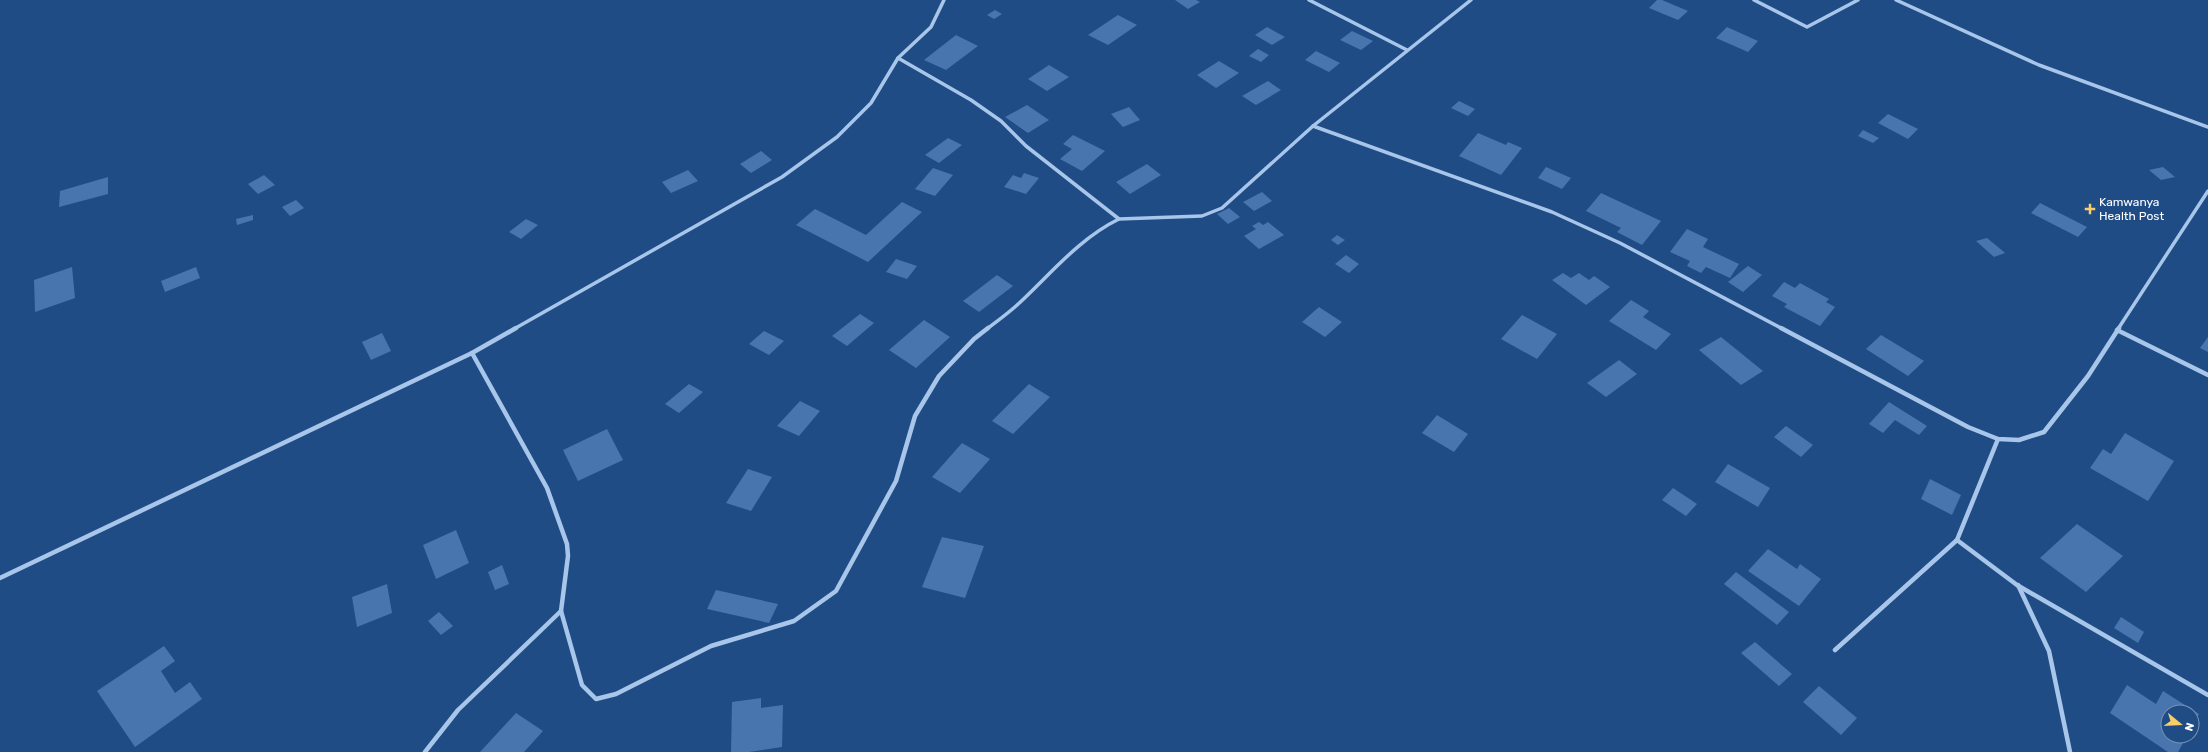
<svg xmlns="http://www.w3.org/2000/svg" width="2208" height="752" font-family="Rubik,sans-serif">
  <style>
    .building { fill: #4875ae }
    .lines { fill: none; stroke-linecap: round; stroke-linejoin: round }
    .minor-far1 { stroke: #a8c5ea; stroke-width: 3.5 }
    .minor { stroke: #a8c5ea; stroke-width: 4.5 }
    .poi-dot { fill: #f8ce68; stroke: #1f4c85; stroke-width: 1.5 }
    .labels { text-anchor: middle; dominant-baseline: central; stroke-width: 4; stroke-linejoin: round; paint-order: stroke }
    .poi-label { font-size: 12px; fill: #fff; stroke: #1f4c85; text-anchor: start }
  </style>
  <rect width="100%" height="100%" fill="#1f4c85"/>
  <!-- building -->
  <g class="building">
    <path d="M1175,0h21l4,2 -12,7z"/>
    <path d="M1657,0h5l26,11 -10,9 -29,-12z"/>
    <path d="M995,10l7,4 -8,5 -7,-4z"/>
    <path d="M1118,15l19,10 -29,20 -20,-10z"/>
    <path d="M1267,27l18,10 -13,8 -17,-10z"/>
    <path d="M1727,27l31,14 -10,11 -32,-14z"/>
    <path d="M1352,31l21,10 -12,9 -21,-10z"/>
    <path d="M956,35l22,11 -32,24 -22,-10z"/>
    <path d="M1258,49l11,6 -8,7 -12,-6z"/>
    <path d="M1316,51l24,12 -11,9 -24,-12z"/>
    <path d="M1219,61l20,12 -23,15 -19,-13z"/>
    <path d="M1049,65l20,12 -22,14 -19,-12z"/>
    <path d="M1268,81l13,9 -25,15 -14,-9z"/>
    <path d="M1459,101l16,8 -7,7 -17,-8z"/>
    <path d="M1027,105l22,15 -21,13 -23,-16z"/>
    <path d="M1129,107l11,13 -17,7 -12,-13z"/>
    <path d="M1888,114l30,15 -10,10 -30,-16z"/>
    <path d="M1863,130l16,8 -6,5 -15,-7z"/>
    <path d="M1478,133l28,12 2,-3 14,6 -21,27 -42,-19z"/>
    <path d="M1073,135l32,16 -23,20 -22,-12 12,-10 -9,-5z"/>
    <path d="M948,138l14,7 -23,18 -14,-8z"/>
    <path d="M761,151l11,9 -21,13 -11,-9z"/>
    <path d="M1147,164l14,11 -31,19 -14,-12z"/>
    <path d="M1546,167l25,11 -9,11 -24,-11z"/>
    <path d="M2163,167l12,10 -14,3 -12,-10z"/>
    <path d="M933,168l20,7 -18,21 -20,-7z"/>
    <path d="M688,170l10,11 -27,12 -9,-11z"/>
    <path d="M1024,173l15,5 -13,16 -22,-7 9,-12 8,3z"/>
    <path d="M264,175l11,10 -17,9 -10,-10z"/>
    <path d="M108,177v17l-49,13 1,-16z"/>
    <path d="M1262,192l10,9 -18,10 -11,-9z"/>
    <path d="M1601,193l60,28 -19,24 -25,-13 4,-4 -35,-17z"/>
    <path d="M296,200l8,8 -14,8 -8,-9z"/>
    <path d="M902,202l20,10 -54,50 -72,-37 19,-16 51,26z"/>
    <path d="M2040,203l47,24 -9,10 -47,-24z"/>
    <path d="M1229,208l11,9 -12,7 -11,-10z"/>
    <path d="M253,215v5l-16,5 -1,-6z"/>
    <path d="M526,219l12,6 -17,14 -12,-7z"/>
    <path d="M1259,222l4,3 5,-3 16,13 -25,14 -15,-13 12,-7 -4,-3z"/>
    <path d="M1687,229l21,10 -5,8 36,17 -9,14 -24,-11 -5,6 -14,-7 3,-5 -20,-9z"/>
    <path d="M1337,235l8,5 -7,5 -7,-5z"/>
    <path d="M1987,238l17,14 1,1 -11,4 -18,-16z"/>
    <path d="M1346,255l13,9 -10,9 -14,-9z"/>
    <path d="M896,259l21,7 -10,13 -21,-7z"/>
    <path d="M1748,266l14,9 -19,17 -15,-10z"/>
    <path d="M72,267l3,31 -40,14 -1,-32z"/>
    <path d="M196,267l4,11 -35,14 -4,-11z"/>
    <path d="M1563,273l8,5 8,-5 10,7 5,-4 16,11 -24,18 -34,-25z"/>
    <path d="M997,275l16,11 -34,26 -16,-11z"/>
    <path d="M1784,282l11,6 5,-5 29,16 -3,3 9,5 -15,19 -36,-19 3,-3 -15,-8z"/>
    <path d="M1631,300l18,11 -6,6 28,17 -15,16 -47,-29z"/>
    <path d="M1319,307l23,15 -17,15 -23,-15z"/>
    <path d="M860,314l14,9 -27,23 -15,-10z"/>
    <path d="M1522,315l35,19 -20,25 -36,-20z"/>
    <path d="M924,320l26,17 -34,31 -27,-18z"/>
    <path d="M764,331l20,10 -15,14 -20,-11z"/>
    <path d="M382,333l9,18 -20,9 -9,-18z"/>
    <path d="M1881,335l43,26 -16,15 -42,-27z"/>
    <path d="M1721,337l42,34 -22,14 -42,-35z"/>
    <path d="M2208,337v15l-8,-4z"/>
    <path d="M1619,360l18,14 -31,23 -19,-14z"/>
    <path d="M689,384l14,8 -24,21 -14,-9z"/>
    <path d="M1029,384l21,13 -37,37 -21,-13z"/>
    <path d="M800,401l20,10 -21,25 -22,-10z"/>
    <path d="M1889,402l38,24 -8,9 -24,-15 -12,13 -14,-9z"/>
    <path d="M1437,415l31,19 -14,18 -32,-19z"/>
    <path d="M1786,426l27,19 -12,12 -27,-20z"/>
    <path d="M607,429l16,31 -45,21 -15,-31z"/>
    <path d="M2125,433l49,28 -26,40 -58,-33 13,-19 8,5z"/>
    <path d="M962,443l28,16 -30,34 -28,-16z"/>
    <path d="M1728,464l42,24 -12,19 -43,-25z"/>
    <path d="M748,469l24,8 -21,34 -25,-8z"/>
    <path d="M1930,479l31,16 -9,20 -31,-16z"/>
    <path d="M1673,488l24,16 -11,12 -24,-16z"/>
    <path d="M2077,524l46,32 -37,36 -46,-34z"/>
    <path d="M456,530l13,33 -33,16 -13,-34z"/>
    <path d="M942,537l42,9 -19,52 -43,-11z"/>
    <path d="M1768,549l29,20 3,-5 21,15 -22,27 -51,-35z"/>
    <path d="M502,565l7,19 -14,6 -7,-18z"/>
    <path d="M1736,572l53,40 -12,13 -53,-41z"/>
    <path d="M387,584l5,29 -35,14 -5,-30z"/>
    <path d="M716,590l62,14 -9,19 -62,-14z"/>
    <path d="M439,612l14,14 -12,9 -13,-14z"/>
    <path d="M2121,617l23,15 -6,11 -24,-15z"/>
    <path d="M1755,642l37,32 -13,12 -38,-33z"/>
    <path d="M164,646l11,15 -14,10 14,22 15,-11 12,17 -67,48 -38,-56z"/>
    <path d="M2127,685l29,19 7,-13 36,23 -7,13v-15h-24v24h19l-9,16h-10l-58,-39z"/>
    <path d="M1819,686l38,32 -16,17 -38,-33z"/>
    <path d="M761,698v10l22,-3 -1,42 -33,5h-18l1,-50z"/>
    <path d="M516,713l27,18 -19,21h-44z"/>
  </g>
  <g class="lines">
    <!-- minor-far1 -->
    <g class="minor-far1">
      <path d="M1309,0l98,50"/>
      <path d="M1754,0l53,27 51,-27"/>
      <path d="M1896,0l143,65 169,62"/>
      <path d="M898,58l73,42 30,21 25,25 93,73"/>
      <path d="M1313,126l239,86 68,31 163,86"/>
      <path d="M514,329l268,-152 55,-40 34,-34 27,-45 33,-31 13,-27"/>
      <path d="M987,329c9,-7 20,-15 29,-23 33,-30 62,-67 103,-87l83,-3 20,-8 91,-82 158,-126"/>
      <path d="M2118,329l90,-138"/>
    </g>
    <!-- minor -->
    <g class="minor">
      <path d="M1781,328l187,99 30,12 21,1 25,-8 44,-56 31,-48"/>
      <path d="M2117,330l91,45"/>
      <path d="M472,353l75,135 20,56 1,12 -7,55 21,74 14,14 20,-5 95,-48 83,-25 42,-30 60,-110 19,-65 24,-40 35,-37 14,-11"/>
      <path d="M1957,540l60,45 191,110"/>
      <path d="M0,578l472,-225 44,-25"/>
      <path d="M2018,585l31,66 21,101"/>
      <path d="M1835,650l122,-110 41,-101"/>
      <path d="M425,752l33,-42 103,-99"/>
    </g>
  </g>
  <!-- markers -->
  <path class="poi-dot" d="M2088 203h4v4h4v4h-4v4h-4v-4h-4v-4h4z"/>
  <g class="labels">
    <!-- poi labels -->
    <g class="poi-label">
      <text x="2099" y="202">Kamwanya<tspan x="2099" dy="14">Health Post</tspan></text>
    </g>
  </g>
  <!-- north arrow -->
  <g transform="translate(2180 724) rotate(108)"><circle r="19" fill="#1f4c85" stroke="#7994b6"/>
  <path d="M0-3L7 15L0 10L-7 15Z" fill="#f8ce68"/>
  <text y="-6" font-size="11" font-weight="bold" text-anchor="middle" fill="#ffffff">N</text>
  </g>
</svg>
